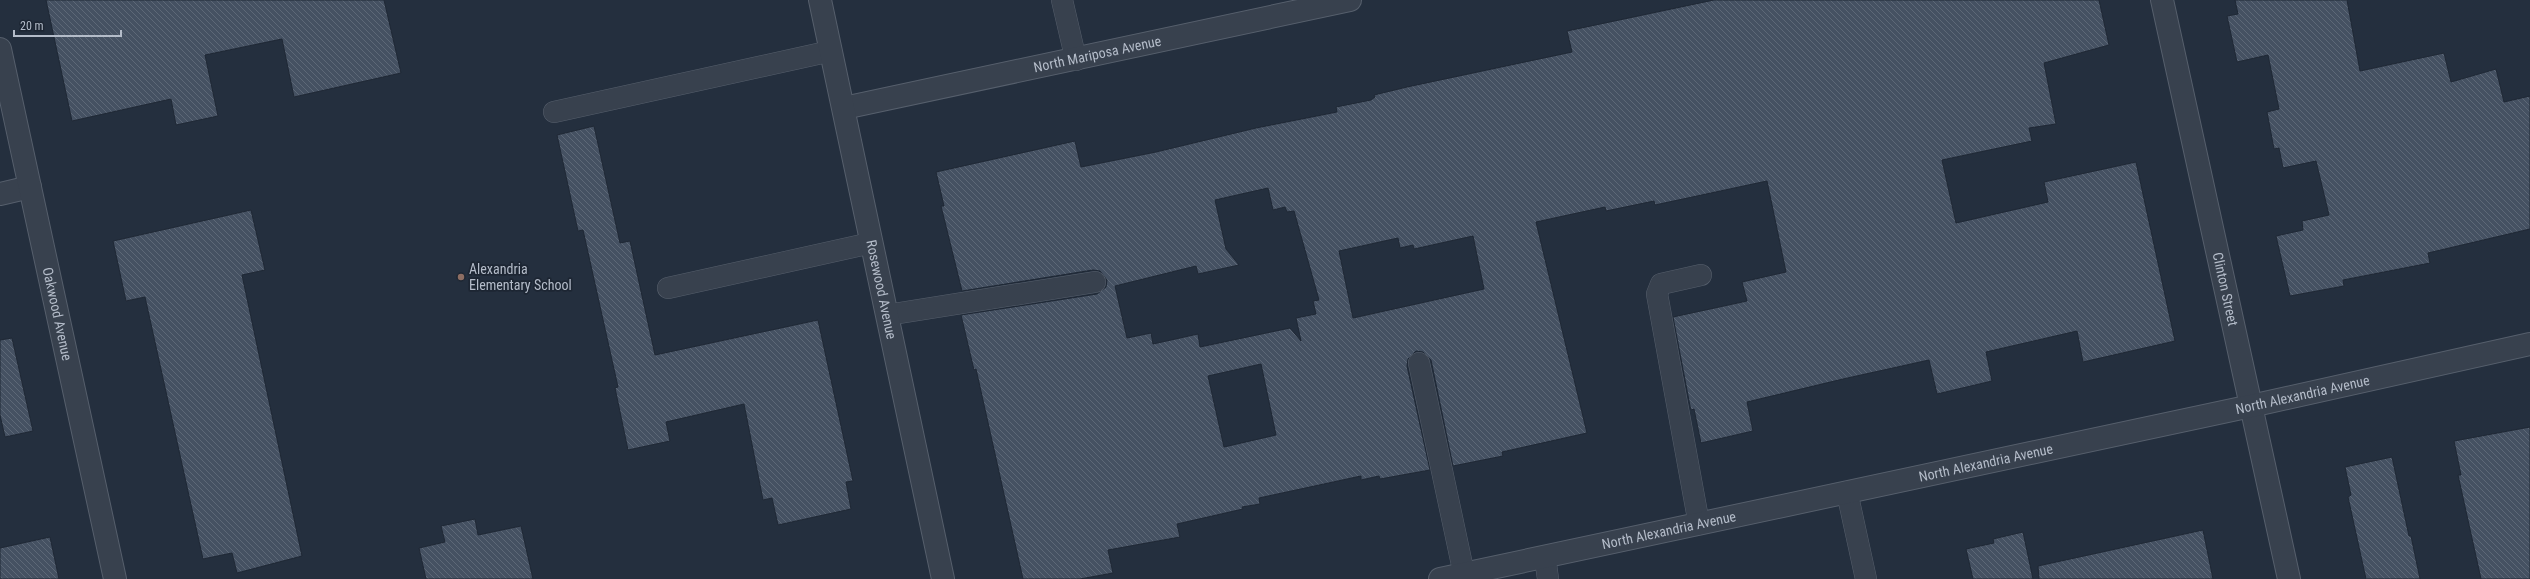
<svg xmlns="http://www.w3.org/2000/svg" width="2530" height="579" font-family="'Roboto Condensed',sans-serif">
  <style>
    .building { fill: url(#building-back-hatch); stroke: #1f2835; fill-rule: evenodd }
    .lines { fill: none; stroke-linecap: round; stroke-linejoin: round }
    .service-casing { stroke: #565f6c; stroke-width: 22 }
    .minor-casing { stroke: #565f6c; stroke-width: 24 }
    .tertiary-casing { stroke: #565f6c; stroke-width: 24 }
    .service { stroke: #38414e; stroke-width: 21 }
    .minor { stroke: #38414e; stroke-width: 22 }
    .tertiary { stroke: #38414e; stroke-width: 22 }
    .education-dot { fill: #8d6e63; stroke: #1d2633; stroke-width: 1.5 }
    .labels { text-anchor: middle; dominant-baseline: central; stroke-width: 3.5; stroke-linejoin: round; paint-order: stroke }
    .street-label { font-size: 14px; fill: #b4bcc9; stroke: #1d2633 }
    .poi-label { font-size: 14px; fill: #b4bcc9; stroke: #1d2633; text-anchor: start }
  </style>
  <defs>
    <pattern id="building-back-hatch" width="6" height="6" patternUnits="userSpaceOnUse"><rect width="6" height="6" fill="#455162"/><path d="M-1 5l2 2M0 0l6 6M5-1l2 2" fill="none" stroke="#5d6877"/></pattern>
  </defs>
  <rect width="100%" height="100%" fill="#242f3e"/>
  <!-- building -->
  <g class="building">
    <path d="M46,0h338l17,73 -107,24 -12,-58 -77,16 13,61 -42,9 -5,-26 -99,22z"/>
    <path d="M1714,0h385l10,45 -65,18 12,61 -27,4 3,13 -90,19 14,63 92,-21 -4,-20 92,-20 39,179 -92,21 -6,-31 -91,21 6,29 -55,13 -8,-34 -86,19 -96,23 6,29 -52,12 -7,-34 -3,1 -1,-4 -17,-89 74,-16 -5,-19 44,-10 -19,-91 -112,24 -1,-4 -48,10 -1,-4 -69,15 51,211 -85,19 1,4 -50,10 -22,-106 -8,-8 -7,-1 -8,8 -1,7 23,104 -50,9 -1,-3 -18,4v-4l-102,22 1,6 -18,3 1,2 -66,15 3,13 -72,13 5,23 -33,6h-57l-47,-210 -2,1 -13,-55 136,-21 9,-7 1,-7 -7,-9 -7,-1 -131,21 -21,-85h3l-8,-34 139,-31 6,26 75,-15 100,-24 81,-16 -1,-5 35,-7 4,-3 -1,-2 33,-8 165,-35 -5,-21zM1268,188l5,22 12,-3 2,5 7,-1 25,89 -6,1 3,13 -20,4 5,23 -11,-13 -90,19 -2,-13 -45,10 -2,-11 -24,5 -12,-52 81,-20 2,8 41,-9 -13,-16 -11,-49zM1473,236l11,53 -131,29 -14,-67 59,-13 2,10 13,-3 1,4zM1261,364l15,71 -52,12 -16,-71z"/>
    <path d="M2235,0h112l13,71 84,-18 7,29 45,-13 8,33 26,-6v133l-102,24 2,10 -87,17 1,6 -54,10 -14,-60 27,-6 -1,-9 27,-6 -13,-54 -33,7 -4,-20 -5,1 -7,-37 12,-3 -11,-54 -31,7 -10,-46 11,-2z"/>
    <path d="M594,126l26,117 10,-2 25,114 163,-35 35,161 -7,1 5,27 -73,16 -6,-27 -9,2 -19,-96 -78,18 4,19 -42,9 -13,-62 3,-1 -35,-157 -5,1 -21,-96z"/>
    <path d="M251,210l14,60 -23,5 60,281 -65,17 -5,-20 -29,6 -58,-262 -19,4 -13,-60z"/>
    <path d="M12,338l21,93 -28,6 -5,-22v-75z"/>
    <path d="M2530,427v152h-49l-23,-104h3l-7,-34z"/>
    <path d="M2392,457l17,79h2l9,43h-54l-18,-82 3,-2 -6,-28z"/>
    <path d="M475,519l3,16 43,-9 12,53h-107l-7,-31 26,-6 -4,-16z"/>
    <path d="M2203,530l10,49h-174l-1,-13z"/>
    <path d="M2023,532l10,47h-60l-7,-30 28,-6 -1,-4z"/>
    <path d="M50,537l9,42h-59v-31z"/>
  </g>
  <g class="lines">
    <defs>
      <g id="service">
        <path d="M1062,0l14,60"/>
        <path d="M554,112l277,-61"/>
        <path d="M668,288l203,-45"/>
        <path d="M887,315l208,-33"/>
        <path d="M1419,363l45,211"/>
        <path d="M1847,492l19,87"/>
        <path d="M1699,524l-42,-230 4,-10 40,-9"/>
        <path d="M1545,557l3,22"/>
      </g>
      <g id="minor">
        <path id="s1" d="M2162,0l127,579"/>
        <path id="s2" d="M844,108l506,-108"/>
        <path d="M0,194l30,-7"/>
        <path id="s3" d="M1440,579l811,-173 279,-62"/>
      </g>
      <g id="tertiary">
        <path id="s4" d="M820,0l123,579"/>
        <path id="s5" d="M0,49l115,530"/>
      </g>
    </defs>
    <!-- service casing -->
    <use href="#service" class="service-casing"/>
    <!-- minor casing -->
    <use href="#minor" class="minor-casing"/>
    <!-- tertiary casing -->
    <use href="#tertiary" class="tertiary-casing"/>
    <!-- service -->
    <use href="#service" class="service"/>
    <!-- minor -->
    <use href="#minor" class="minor"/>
    <!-- tertiary -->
    <use href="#tertiary" class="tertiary"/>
  </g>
  <!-- markers -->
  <circle class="education-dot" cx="461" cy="277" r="4"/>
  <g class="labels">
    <!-- street labels -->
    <g class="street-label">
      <text stroke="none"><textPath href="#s2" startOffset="259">North Mariposa Avenue</textPath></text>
      <text stroke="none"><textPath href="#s4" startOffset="296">Rosewood Avenue</textPath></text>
      <text stroke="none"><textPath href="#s1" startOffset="296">Clinton Street</textPath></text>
      <text stroke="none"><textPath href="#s5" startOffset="271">Oakwood Avenue</textPath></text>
      <text stroke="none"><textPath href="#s3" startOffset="882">North Alexandria Avenue</textPath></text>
      <text stroke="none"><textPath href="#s3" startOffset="558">North Alexandria Avenue</textPath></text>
      <text stroke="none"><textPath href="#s3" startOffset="234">North Alexandria Avenue</textPath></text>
    </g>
    <!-- poi labels -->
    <g class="poi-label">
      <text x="469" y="269">Alexandria<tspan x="469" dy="16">Elementary School</tspan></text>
    </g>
  </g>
  <!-- scale -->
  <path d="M14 30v6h107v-6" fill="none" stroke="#b4bcc9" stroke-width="2"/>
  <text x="20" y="30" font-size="12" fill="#b4bcc9" stroke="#1d2633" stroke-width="3" paint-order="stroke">20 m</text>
</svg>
